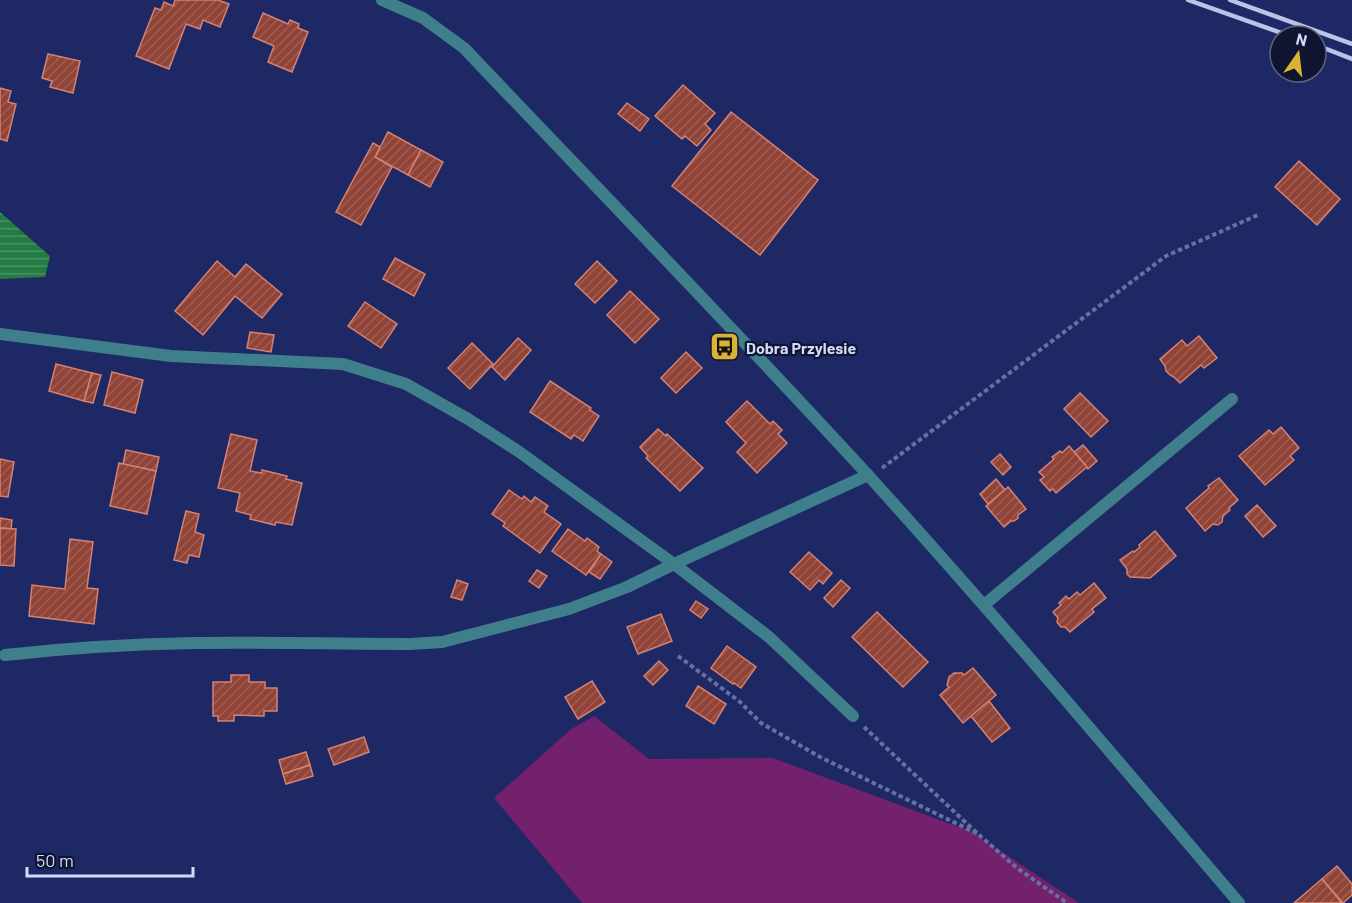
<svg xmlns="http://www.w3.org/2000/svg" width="1352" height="903" font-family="Barlow,sans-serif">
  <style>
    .grass { fill: #73206d }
    .water { fill: url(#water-rules) }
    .building { fill: url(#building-hatch); stroke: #d58272; stroke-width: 1.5 }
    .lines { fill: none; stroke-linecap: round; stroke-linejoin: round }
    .path { stroke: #6670a1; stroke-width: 4; stroke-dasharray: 4.5 3; stroke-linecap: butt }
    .service { stroke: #3f7f8b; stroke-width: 12 }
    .minor { stroke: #3f7f8b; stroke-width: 12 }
    .rail { stroke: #bac4e6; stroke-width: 4.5 }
    .labels { text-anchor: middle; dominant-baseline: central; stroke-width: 4.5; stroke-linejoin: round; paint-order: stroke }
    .poi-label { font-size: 16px; font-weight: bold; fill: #d1dbf9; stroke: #0f1530; text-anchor: start }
  </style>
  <defs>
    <pattern id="water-rules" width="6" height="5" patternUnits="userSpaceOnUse" patternTransform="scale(1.5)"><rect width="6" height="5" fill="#237a42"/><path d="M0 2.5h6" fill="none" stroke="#4c9267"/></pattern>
    <pattern id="building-hatch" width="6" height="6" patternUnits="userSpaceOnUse" patternTransform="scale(1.5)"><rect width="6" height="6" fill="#904336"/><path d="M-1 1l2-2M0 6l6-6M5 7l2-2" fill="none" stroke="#9f5e54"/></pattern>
  </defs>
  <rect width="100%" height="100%" fill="#1d2865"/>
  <!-- grass -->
  <path class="grass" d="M594,716l55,43 124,-1 199,74 107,71h-497l-88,-105 76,-68z"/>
  <!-- water -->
  <path class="water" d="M0,212l50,44 -5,21 -45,2z"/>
  <!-- building -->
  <g class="building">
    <path d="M175,0h43l11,4 -9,23 -17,-7 -3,9 -14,-5 -17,45 -33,-13 19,-48 6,2 3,-8 9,4z"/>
    <path d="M263,13l25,11 2,-4 9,4 -1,4 10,4 -16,40 -24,-10 6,-16 -21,-9z"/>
    <path d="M48,54l32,7 -7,32 -23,-6 2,-6 -10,-3z"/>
    <path d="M683,85l32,28 -10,11 6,6 -14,16 -12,-10 -3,3 -27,-23z"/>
    <path d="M0,88l11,3 -3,11 8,2 -9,37 -7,-2z"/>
    <path d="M627,103l22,16 -9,12 -22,-17z"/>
    <path d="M731,112l87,68 -58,75 -88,-69z"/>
    <path d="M388,132l33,18 -13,25 -33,-18z"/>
    <path d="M373,143l7,4 -5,10 17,10 -31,58 -25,-13z"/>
    <path d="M421,150l22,12 -13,25 -22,-12z"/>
    <path d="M1299,161l41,38 -23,26 -42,-38z"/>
    <path d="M395,258l30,16 -11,22 -31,-17z"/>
    <path d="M217,261l18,16 11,-13 36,30 -20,24 -27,-22 -32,39 -28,-24z"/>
    <path d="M597,261l20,20 -22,22 -20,-19z"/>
    <path d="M630,291l29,28 -24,24 -28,-28z"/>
    <path d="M365,302l32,22 -16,24 -33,-22z"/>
    <path d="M250,332l24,3 -3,17 -24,-4z"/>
    <path d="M1199,336l18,22 -13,10 -3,-3 -21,18 -6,-6 -4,-2 -4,-4 -1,-5 -5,-7 22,-19 5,6z"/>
    <path d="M518,338l13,12 -26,30 -13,-13z"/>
    <path d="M472,343l21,21 -23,25 -22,-21z"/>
    <path d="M686,352l16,16 -26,25 -15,-15z"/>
    <path d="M56,364l36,9 -8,28 -35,-10z"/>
    <path d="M112,372l31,8 -8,33 -31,-8z"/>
    <path d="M92,373l9,2 -8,28 -9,-2z"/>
    <path d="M550,381l41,27 -1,2 9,6 -16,25 -9,-6 -3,4 -41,-27z"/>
    <path d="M1080,393l28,28 -17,16 -27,-28z"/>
    <path d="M747,401l23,23 3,-3 9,9 -4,4 9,9 -30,30 -20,-21 9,-9 -20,-21z"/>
    <path d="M1281,427l18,21 -9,8 4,4 -29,25 -26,-29 30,-26 4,4z"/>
    <path d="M658,429l8,7 1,-2 36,34 -23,23 -34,-33 2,-2 -8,-9z"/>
    <path d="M231,434l26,6 -7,31 12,2v-3l25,6 -1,3 16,4 -10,42 -16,-3 -1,3 -25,-6 1,-4 -15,-4 4,-18 -22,-5z"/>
    <path d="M1083,445l14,16 -9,8 -14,-17z"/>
    <path d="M1069,446l18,21 -31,26 -3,-4 -3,2 -10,-11 4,-3 -5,-5 15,-13 -2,-2 8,-6 2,2z"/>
    <path d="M126,450l33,7 -3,14 -33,-7z"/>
    <path d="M1000,454l11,13 -8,8 -12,-13z"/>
    <path d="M0,459l14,3 -6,35 -8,-1z"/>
    <path d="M119,463l37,8 -9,43 -37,-8z"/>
    <path d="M1219,478l19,22 -9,8 1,2 -7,6 -1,6 -4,3 -5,-1 -8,7 -19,-23 23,-20 -1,-2z"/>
    <path d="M996,479l9,11 -17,14 -8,-10z"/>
    <path d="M1008,487l18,22 -8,6v3l-4,3h-3l-7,6 -18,-21z"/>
    <path d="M509,490l13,9 2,-3 7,6 4,-5 13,9 -4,6 17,12 -21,29 -37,-27 2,-3 -13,-9z"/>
    <path d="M1257,505l19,21 -13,11 -18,-21z"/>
    <path d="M186,511l13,3 -4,18 9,3 -5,22 -10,-2 -2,8 -13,-3z"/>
    <path d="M0,518l12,2 -1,9 -11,-1z"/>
    <path d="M0,528l16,1 -2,37 -14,-1z"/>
    <path d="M568,529l17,12 2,-3 12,9 -2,4 4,3 -15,21 -34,-24z"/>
    <path d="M1155,531l21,25 -26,22 -20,-1 -3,-3v-5l-7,-9 13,-9 1,1 6,-5 -1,-2z"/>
    <path d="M70,539l23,3 -6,46 11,1 -4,35 -65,-8 3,-31 33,4z"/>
    <path d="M809,552l23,21 -9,11 -4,-4 -9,10 -20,-18z"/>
    <path d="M601,554l11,8 -12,17 -11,-7z"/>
    <path d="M537,570l10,6 -8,12 -10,-7z"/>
    <path d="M457,580l11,4 -6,16 -11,-3z"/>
    <path d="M841,580l9,8 -17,19 -9,-9z"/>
    <path d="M1094,583l12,15 -14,11 2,3 -24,20 -5,-5h-4l-4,-5 1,-4 -5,-6 8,-7 -2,-2 7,-7 3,3 8,-7 3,3z"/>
    <path d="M696,601l12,8 -7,9 -11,-8z"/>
    <path d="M877,612l51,50 -25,25 -51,-50z"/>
    <path d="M661,614l11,27 -34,13 -11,-27z"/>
    <path d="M727,646l29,21 -15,21 -7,-5 -1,1 -22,-16z"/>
    <path d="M659,661l9,9 -15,15 -9,-9z"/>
    <path d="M973,668l23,27 -33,28 -23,-28 9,-8 -2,-2 2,-8 5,-4h8l2,2z"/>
    <path d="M231,675h18v7h16v6h12v23h-13v5l-30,-1v6h-16v-5h-5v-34h18z"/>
    <path d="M592,681l13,21 -27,17 -13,-22z"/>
    <path d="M698,686l28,18 -12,20 -28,-18z"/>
    <path d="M989,701l21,27 -18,14 -21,-26z"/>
    <path d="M364,737l5,15 -35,13 -6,-16z"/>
    <path d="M306,752l4,13 -27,9 -4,-14z"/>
    <path d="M310,765l3,11 -27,8 -3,-10z"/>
    <path d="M1337,866l15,18v11l-9,8 -21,-24z"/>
    <path d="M1322,879l20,24h-48z"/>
  </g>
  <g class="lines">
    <!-- path -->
    <g class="path">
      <path d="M882,468l284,-212 94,-42"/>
      <path d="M678,656l61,45 22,22 61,35 156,76"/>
      <path d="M864,727l114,107 39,34 50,35"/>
    </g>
    <!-- service -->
    <g class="service">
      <path d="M984,605l248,-206"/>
      <path d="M5,655c63,-7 127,-11 191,-12 71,-1 143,1 214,1l32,-2 127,-33 58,-22 47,-23"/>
    </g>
    <!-- minor -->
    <g class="minor">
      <path d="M382,0l41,18 41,30c135,142 271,282 403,426 127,140 249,285 372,429"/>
      <path d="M0,334l171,22 172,8 63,20 62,35 50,32 156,113 95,73 84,79"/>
      <path d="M674,564l194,-89"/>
    </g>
    <!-- rail -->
    <g class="rail">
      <path d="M1188,0l102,36"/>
      <path d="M1230,0l122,44"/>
      <path d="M1316,45l36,14"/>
    </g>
  </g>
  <!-- icons -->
  <defs>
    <symbol id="bus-square" viewBox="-11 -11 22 22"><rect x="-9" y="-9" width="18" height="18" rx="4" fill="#dab334" stroke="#0f1530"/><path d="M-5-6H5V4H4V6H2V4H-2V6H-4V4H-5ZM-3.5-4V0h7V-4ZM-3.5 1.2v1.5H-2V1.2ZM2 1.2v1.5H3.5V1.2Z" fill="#111"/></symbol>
  </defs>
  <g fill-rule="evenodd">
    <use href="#bus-square" x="708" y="330" width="33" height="33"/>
  </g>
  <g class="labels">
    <!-- poi labels -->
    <g class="poi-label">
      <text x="746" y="347">Dobra Przylesie</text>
    </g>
  </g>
  <!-- north arrow -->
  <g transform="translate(1298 54) rotate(14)"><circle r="28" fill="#0f1530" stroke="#5d6480" stroke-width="1.5"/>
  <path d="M0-4.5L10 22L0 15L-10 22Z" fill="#dab334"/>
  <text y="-9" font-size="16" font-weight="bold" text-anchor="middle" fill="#d1dbf9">N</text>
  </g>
  <!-- scale -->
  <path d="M27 867v9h166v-9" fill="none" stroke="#d1dbf9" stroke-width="3"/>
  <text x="36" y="867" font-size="18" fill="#d1dbf9" stroke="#0f1530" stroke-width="4.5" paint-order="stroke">50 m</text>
</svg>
